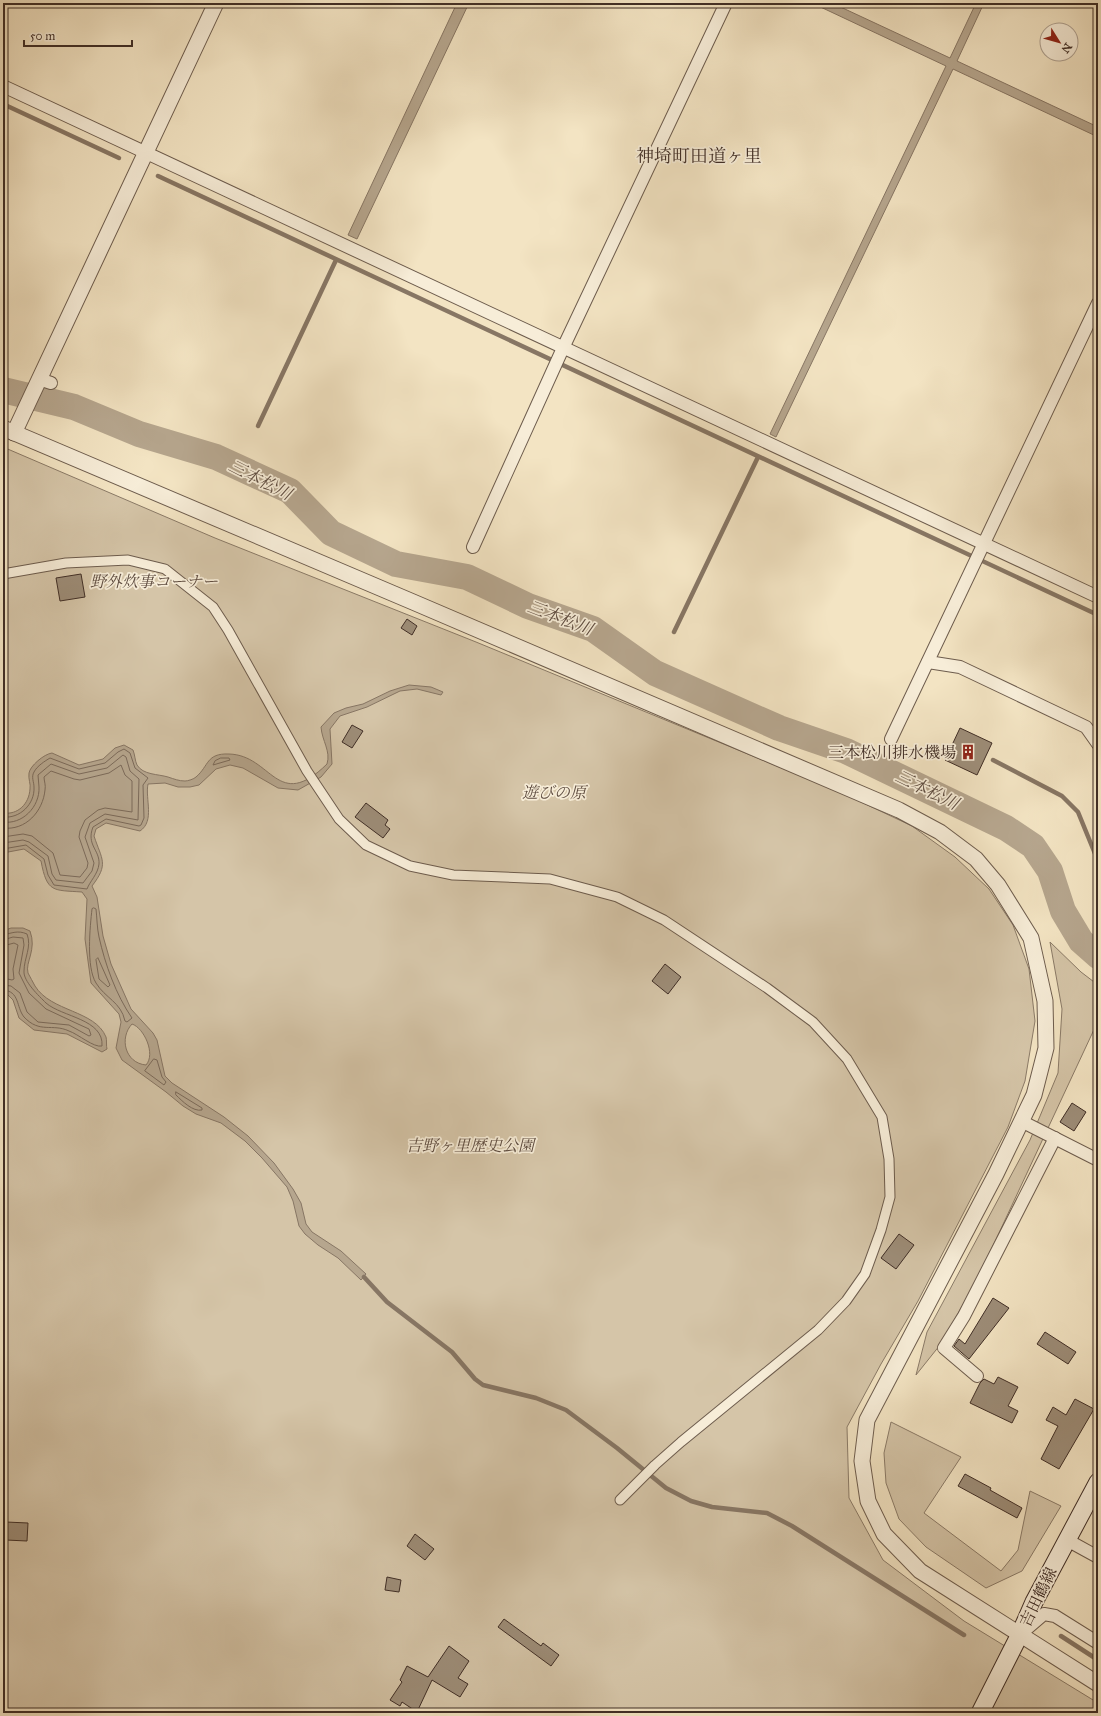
<svg xmlns="http://www.w3.org/2000/svg" width="1101" height="1716" font-family="'IM FELL Great Primer','Noto Serif JP',serif">
  <style>
    .green { fill: #d5c5a8; stroke: #8a7a67 }
    .water { fill: #b6a68e; stroke: #877664; fill-rule: evenodd }
    .lines { fill: none; stroke-linecap: round; stroke-linejoin: round }
    .shore { stroke: #7b6a5a; stroke-width: 1 }
    .stream { stroke: #877664; stroke-width: 4.5 }
    .river { stroke: #b6a68e; stroke-width: 26 }
    .building { fill: #9d8d78; stroke: #402e26 }
    .pedestrian-casing { stroke: #6d5c4d; stroke-width: 11 }
    .minor-casing { stroke: #6d5c4d; stroke-width: 14 }
    .tertiary-casing { stroke: #6d5c4d; stroke-width: 17 }
    .secondary-casing { stroke: #402e26; stroke-width: 19 }
    .pedestrian { stroke: #f7edd8; stroke-width: 9 }
    .minor { stroke: #f7edd8; stroke-width: 12 }
    .tertiary { stroke: #f7edd8; stroke-width: 15 }
    .secondary { stroke: #f7edd8; stroke-width: 17 }
    .labels { text-anchor: middle; dominant-baseline: central; stroke-width: 3.5; stroke-linejoin: round; paint-order: stroke }
    .park-label { font-size: 16px; font-style: italic; fill: #5e4c40; stroke: #f7edd8 }
    .poi-label { font-size: 16px; fill: #402e26; stroke: #f7edd8; text-anchor: end }
    .street-label { font-size: 16px; fill: #402e26; stroke: #f7edd8 }
    .water-label { font-size: 17px; font-style: italic; fill: #5e4c40; stroke: #f7edd8 }
    .quarter-label { font-size: 18px; fill: #402e26; stroke: #f7edd8 }
  </style>
  <rect width="100%" height="100%" fill="#f3e4c3"/>
  <filter id="stains"><feTurbulence type="fractalNoise" baseFrequency=".005" numOctaves="4"/><feColorMatrix values="0 0 0 0 .2 0 0 0 0 .09 0 0 0 0 .02 0 0 0 .5 -.17"/></filter>
  <radialGradient id="worn" r=".72"><stop offset=".6" stop-color="#630" stop-opacity="0"/><stop offset="1" stop-color="#630" stop-opacity=".3"/></radialGradient>
  <!-- green -->
  <g class="green">
    <path d="M3,447l212,91 261,104 364,150 72,34 43,31 34,32 24,36 16,44 6,52 -10,60 -17,46 -90,174 -37,63 -34,63 2,71 34,62 81,61 134,82v10h-1095z"/>
    <path d="M1050,942l31,30 17,13v36l-121,259 -37,65 -24,30 11,-43 103,-192 28,-67 4,-64z"/>
    <path d="M891,1422l70,35 -37,56 77,58 17,-21 12,-59 31,15 -39,65 -36,17 -60,-41 -27,-28 -13,-36 -2,-30z"/>
  </g>
  <!-- water -->
  <g class="water">
    <path d="M457,3h12l-112,236 -9,-4z"/>
    <path d="M812,3h20l118,55 26,-55h8l-27,58 141,66v10l-145,-68 -177,368 -6,-3 176,-368z"/>
    <path d="M409,685l22,2 12,5 -2,3 -24,-6 -17,2 -33,16 -27,9 -10,13 2,35 -11,13 -23,13 -20,-2 -35,-20 -13,-3 -14,4 -17,16 -9,2h-12l-13,-4 -17,1c-3,15 7,37 -8,47l-34,-8 -10,6 -2,7c8,24 15,28 -2,50l5,11 6,39 8,28 20,45 22,24 4,7 8,36 7,7 52,34 24,19 26,27 19,26 8,14 5,21 6,8 29,19 25,23 -5,6 -23,-22 -20,-13 -13,-11 -6,-8 -6,-25 -6,-14 -25,-29 -17,-17 -24,-18 -25,-9 -13,-8 -17,-14 -44,-32 -6,-12 5,-26 -2,-8 -28,-31 -6,-44 2,-40 -5,-7c-29,-2 -35,1 -41,-31l-17,-12 -21,4v-40c15,2 26,-9 27,-24 1,-5 -2,-10 -1,-16 1,-7 15,-19 23,-20l27,12 24,-6 12,-11 9,-3 9,5c2,5 2,11 4,15 6,10 21,9 31,12 6,2 11,4 17,4 3,0 9,-2 11,-4 13,-11 10,-24 33,-23 43,1 48,59 98,10 4,-13 -5,-23 -6,-37l13,-14 12,-5 17,-4 27,-13zM132,1024c12,4 24,30 14,41 -21,-2 -27,-27 -14,-41z"/>
    <path d="M11,928h12l7,3c7,19 -5,31 -2,42 2,4 5,9 7,13 16,26 60,24 71,51 1,3 0,9 1,12l-5,3 -35,-18 -33,-4 -15,-12 -6,-18 -6,-6 -4,-1v-62z"/>
  </g>
  <g class="lines">
    <!-- shore -->
    <g class="shore">
      <path d="M221,758h8l1,2 -17,5 2,-4z"/>
      <path d="M3,817c17,2 32,-13 31,-30 0,-5 -3,-10 0,-15 3,-6 11,-11 16,-14l29,11 26,-6 13,-11 6,-3 6,4 5,15 13,10 -5,7 1,33 -3,7 -2,1 -33,-7 -13,8c-7,18 7,23 6,37 -1,10 -9,17 -12,25l-33,-4 -6,-10 -4,-16 -18,-14 -23,4"/>
      <path d="M3,822c19,3 37,-15 36,-35 0,-4 -1,-8 -1,-12l13,-11 28,10 28,-6 16,-13 3,2 4,14 9,8 -1,41 -33,-6 -15,9 -5,14 9,26 -2,8 -9,12 -27,-3 -4,-6 -4,-18 -19,-14 -6,-2 -20,3"/>
      <path d="M3,828c23,3 40,-17 42,-38 1,-5 -1,-9 -1,-13l7,-6 23,8 6,1 29,-7 12,-8 4,10 7,6v31l-27,-4 -7,2 -13,10 -5,11 -1,6 9,26 -1,5 -7,9 -20,-2 -7,-22 -21,-17 -9,-2 -20,3"/>
      <path d="M94,908l2,1c1,9 1,19 3,28 6,27 17,58 33,81l-5,4 -2,-1c-4,-19 -20,-23 -29,-38 -10,-16 -6,-56 -4,-74z"/>
      <path d="M3,935c9,-2 15,-5 24,-1 5,13 -3,24 -3,37 -1,10 15,25 22,32 16,14 58,16 56,43 -8,2 -24,-12 -33,-15 -17,-8 -29,3 -45,-14 -8,-10 -4,-26 -21,-27"/>
      <path d="M3,940l10,-3 10,1 1,7 -5,28 10,20 17,16 32,15 11,5 2,6 -2,1 -20,-11 -31,-3 -11,-10 -7,-19 -9,-7 -8,-1"/>
      <path d="M3,946l11,-3 4,2 -5,24 1,10 -2,1 -9,-2"/>
      <path d="M98,958l12,27 -2,2 -9,-8 -3,-19z"/>
      <path d="M154,1059l3,1 5,17 4,5 -2,3 -19,-14z"/>
      <path d="M176,1092l26,16v2c-9,2 -20,-9 -26,-15z"/>
    </g>
    <!-- stream -->
    <g class="stream">
      <path d="M3,104l116,54"/>
      <path d="M158,176l940,439"/>
      <path d="M258,426l78,-166"/>
      <path d="M674,632l84,-175"/>
      <path d="M993,760l69,36 16,16 20,49"/>
      <path d="M364,1277l23,25 65,50 23,27 8,6 53,13 30,12 51,38 49,40 25,13 21,6 55,6 25,13 172,109"/>
      <path d="M1061,1636l37,24"/>
    </g>
    <!-- river -->
    <path class="river" d="M3,390l71,17 65,27 77,23 74,34 41,42 65,31 71,13 61,29 65,23 62,44 124,55 67,23 160,77 27,18 17,25 13,40 18,30 17,15"/>
  </g>
  <!-- building -->
  <g class="building">
    <path d="M81,574l4,23 -25,4 -4,-23z"/>
    <path d="M407,619l10,7 -5,9 -11,-7z"/>
    <path d="M352,725l11,6 -11,17 -10,-6z"/>
    <path d="M960,728l32,15 -15,32 -32,-15z"/>
    <path d="M366,803l22,17 -3,5 5,4 -7,9 -28,-21z"/>
    <path d="M665,964l16,13 -13,17 -16,-13z"/>
    <path d="M1072,1103l14,9 -12,19 -14,-9z"/>
    <path d="M899,1234l15,11 -18,24 -15,-11z"/>
    <path d="M993,1298l16,10 -40,51 -15,-13 5,-7 6,5z"/>
    <path d="M1045,1332l31,20 -8,12 -31,-20z"/>
    <path d="M998,1377l20,10 -10,19 10,5 -6,12 -42,-20 10,-20 4,-4 10,5z"/>
    <path d="M1075,1399l19,10 -35,60 -18,-10 17,-33 -12,-6 7,-13 13,8z"/>
    <path d="M965,1474l26,14 -1,2 32,18 -5,10 -59,-32z"/>
    <path d="M6,1522l22,1 -1,18 -21,-1z"/>
    <path d="M415,1534l19,15 -9,11 -18,-14z"/>
    <path d="M387,1577l14,3 -2,12 -14,-2z"/>
    <path d="M504,1619l37,27 2,-3 16,12 -8,11 -53,-39z"/>
    <path d="M449,1646l20,15 -11,17 10,6 -8,13 -28,-17 -15,32 -15,-10 -2,4 -10,-6 12,-18 -2,-2 7,-14 21,11z"/>
  </g>
  <g class="lines">
    <defs>
      <path id="pedestrian" d="M3,574l63,-11 62,-3 37,9 48,38 15,23 79,141 32,48 27,26 44,21 43,9 97,4 67,18 47,23 103,68 46,34 34,37 35,58 7,42 1,38 -9,33 -16,44 -19,27 -28,29 -137,112 -26,23 -35,35"/>
      <g id="minor">
        <path d="M3,86l1095,511"/>
        <path d="M39,379l12,4"/>
        <path d="M473,547l90,-199 163,-345"/>
        <path d="M928,662l32,5 126,60 12,17"/>
        <path d="M891,739l207,-436"/>
        <path d="M1021,1121l77,39"/>
        <path d="M977,1376l-33,-28 20,-32 91,-178"/>
        <path d="M1067,1540l31,17"/>
        <path d="M1023,1632l21,-18 11,2 43,27"/>
      </g>
      <g id="tertiary">
        <path d="M3,428l410,174 486,208 41,22 36,27 22,26 33,53 14,63 1,47 -12,47 -38,79 -129,246 -5,41 6,40 16,33 36,37 178,113"/>
        <path d="M14,433l202,-430"/>
      </g>
      <path id="secondary" d="M980,1713l40,-79 14,-32 64,-120"/>
    </defs>
    <!-- pedestrian casing -->
    <use href="#pedestrian" class="pedestrian-casing"/>
    <!-- minor casing -->
    <use href="#minor" class="minor-casing"/>
    <!-- tertiary casing -->
    <use href="#tertiary" class="tertiary-casing"/>
    <!-- secondary casing -->
    <use href="#secondary" class="secondary-casing"/>
    <!-- pedestrian -->
    <use href="#pedestrian" class="pedestrian"/>
    <!-- minor -->
    <use href="#minor" class="minor"/>
    <!-- tertiary -->
    <use href="#tertiary" class="tertiary"/>
    <!-- secondary -->
    <use href="#secondary" class="secondary"/>
  </g>
  <!-- icons -->
  <defs>
    <symbol id="building-bare" viewBox="-9 -9 18 18"><path d="M-4-6H4V6H1V3H-1V6H-4ZM-2.5-4.3h1.7v1.8h-1.7ZM.8-4.3h1.7v1.8H.8ZM-2.5-1h1.7V.8h-1.7ZM.8-1h1.7V.8H.8Z" fill="#8f2418" stroke="#f7edd8" stroke-width="2.5" paint-order="stroke"/></symbol>
  </defs>
  <g fill-rule="evenodd">
    <use href="#building-bare" x="957" y="741" width="22" height="22"/>
  </g>
  <g class="labels">
    <!-- park labels -->
    <g class="park-label">
      <text x="154" y="581">野外炊事コーナー</text>
      <text x="554" y="792">遊びの原</text>
      <text x="470" y="1145">吉野ヶ里歴史公園</text>
    </g>
    <!-- poi labels -->
    <g class="poi-label">
      <text x="956" y="752">三本松川排水機場</text>
    </g>
    <!-- street labels -->
    <g class="street-label">
      <text transform="translate(1038 1597) rotate(-64)">吉田鶴線</text>
    </g>
    <!-- water labels -->
    <g class="water-label">
      <text transform="translate(260 480) rotate(27)">三本松川</text>
      <text transform="translate(560 618) rotate(21)">三本松川</text>
      <text transform="translate(927 790) rotate(26)">三本松川</text>
    </g>
    <!-- quarter labels -->
    <g class="quarter-label">
      <text x="699" y="156">神埼町田道ヶ里</text>
    </g>
  </g>
  <!-- margin -->
  <rect width="1101" height="1716" fill="none" stroke="#f3e4c3" stroke-width="16"/>
  <rect x="4" y="4" width="1093" height="1708" fill="none" stroke="#402e26" stroke-width="2"/>
  <rect x="8" y="8" width="1085" height="1700" fill="none" stroke="#402e26"/>
  <!-- north arrow -->
  <g transform="translate(1059 42) rotate(127)"><circle r="19" fill="#f7edd8" stroke="#aea191"/>
  <path d="M0-3L7 15L0 10L-7 15Z" fill="#8f2418"/>
  <text y="-6" font-size="11" font-weight="bold" text-anchor="middle" fill="#402e26">N</text>
  </g>
  <!-- scale -->
  <path d="M24 40v6h108v-6" fill="none" stroke="#402e26" stroke-width="2"/>
  <text x="30" y="40" font-size="12" fill="#402e26" stroke="#f7edd8" stroke-width="3" paint-order="stroke">50 m</text>
  <rect width="100%" height="100%" filter="url(#stains)"/>
  <rect width="100%" height="100%" fill="url(#worn)"/>
</svg>
